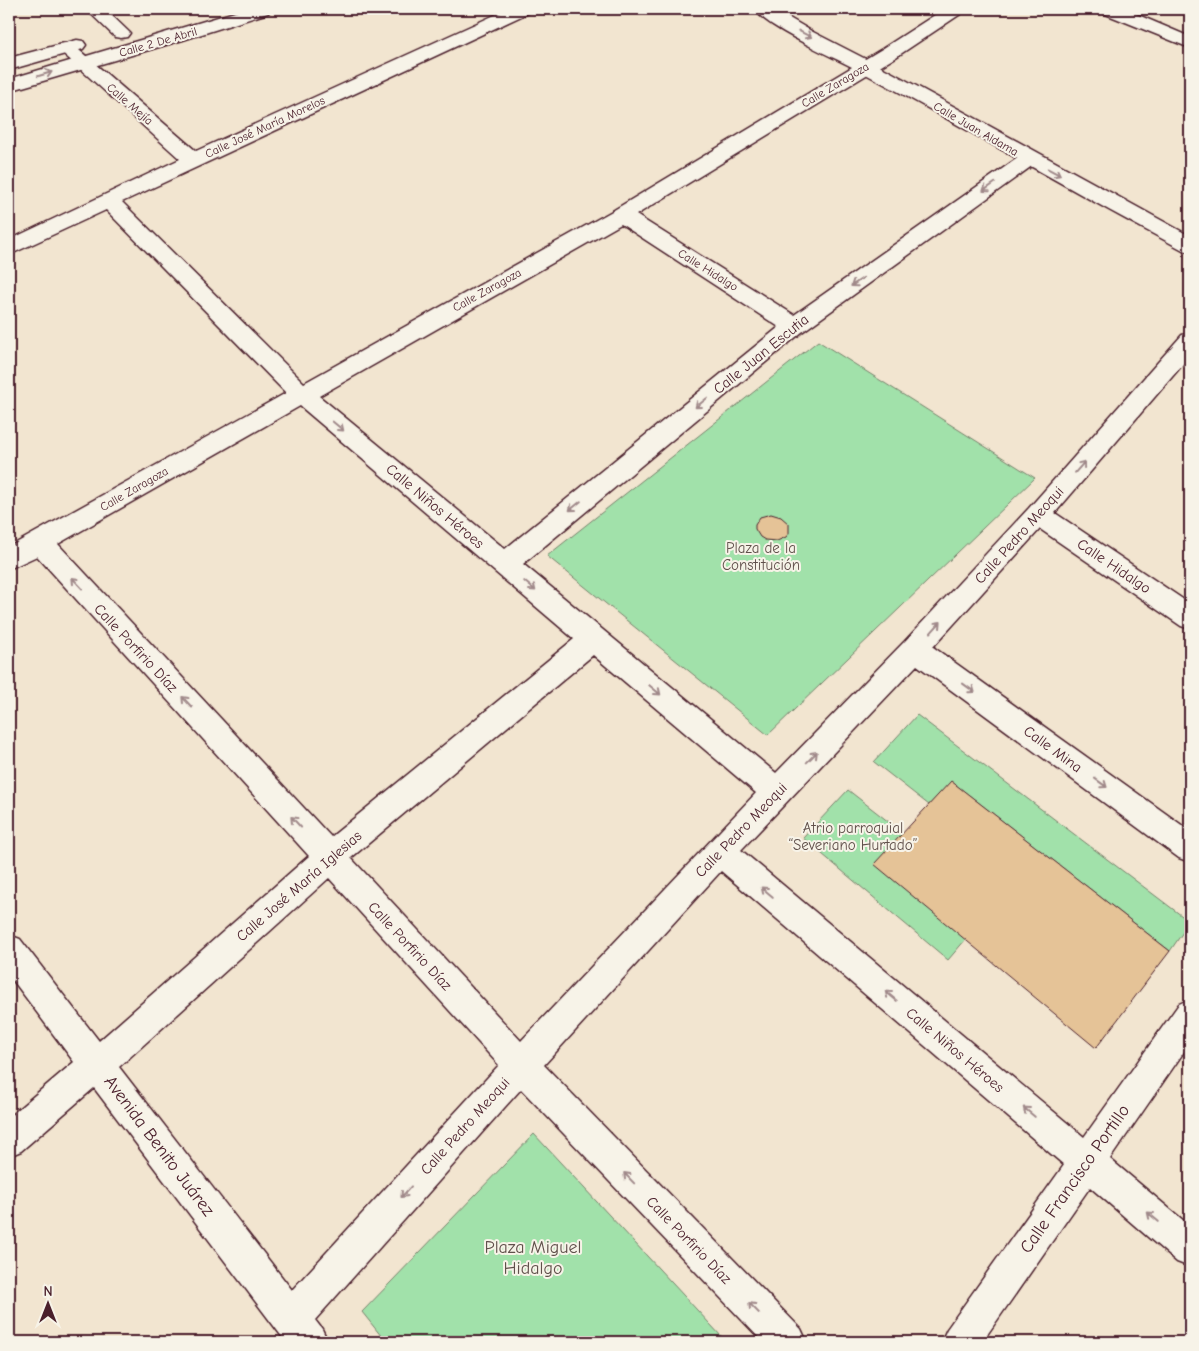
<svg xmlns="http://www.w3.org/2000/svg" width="1199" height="1351" font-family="'Comic Neue',sans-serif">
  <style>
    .green { fill: #a1e1aa; stroke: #76806a }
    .building { fill: #e5c397; stroke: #4a1f2b }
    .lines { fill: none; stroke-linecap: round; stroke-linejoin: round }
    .street-casing { stroke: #4a1f2b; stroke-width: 3 }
    .secondary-casing { stroke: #4a1f2b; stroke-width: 3 }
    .primary-casing { stroke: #4a1f2b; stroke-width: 3 }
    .street { fill: #f7f3e8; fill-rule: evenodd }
    .secondary { fill: #f7f3e8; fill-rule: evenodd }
    .primary { fill: #f7f3e8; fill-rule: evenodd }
    .oneway { stroke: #a0898a }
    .labels { text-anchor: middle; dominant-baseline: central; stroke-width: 4; stroke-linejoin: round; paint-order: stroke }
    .far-street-label { font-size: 12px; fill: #4a1f2b; stroke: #f7f3e8 }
    .street-label { font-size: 15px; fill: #4a1f2b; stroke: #f7f3e8 }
    .park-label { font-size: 15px; fill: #60504b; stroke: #f7f3e8 }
    .near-street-label { font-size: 18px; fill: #4a1f2b; stroke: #f7f3e8 }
    .near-park-label { font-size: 18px; fill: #60504b; stroke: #f7f3e8 }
  </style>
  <rect width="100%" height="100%" fill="#f2e5d0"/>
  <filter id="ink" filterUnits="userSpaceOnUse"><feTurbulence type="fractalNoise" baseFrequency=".02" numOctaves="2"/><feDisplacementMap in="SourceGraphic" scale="10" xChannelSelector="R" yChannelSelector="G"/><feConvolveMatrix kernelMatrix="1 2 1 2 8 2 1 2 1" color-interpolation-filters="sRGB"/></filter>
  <g filter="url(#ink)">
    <!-- green -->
    <g class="green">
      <path d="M818,341l217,137 -267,257 -221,-179z"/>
      <path d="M917,715l273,207 -20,29 -218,-169 -23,23 -55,-43z"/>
      <path d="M848,790l55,43 63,106 -18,21 -145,-122z"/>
      <path d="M534,1134l188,203 -4,5h-332l-24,-30z"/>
    </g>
    <!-- building -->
    <g class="building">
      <path d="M771,514l10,3 8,7v9l-3,4 -9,4 -12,-1 -5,-3 -5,-8v-4l5,-8z"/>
      <path d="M951,781l219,170 -74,97 -222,-184z"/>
    </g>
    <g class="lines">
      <defs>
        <g id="street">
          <path d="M86,9h19l25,24 -3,4 -6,1 -6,-1z"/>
          <path d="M508,9h23l-3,4 -406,189 182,181 310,-173 268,-161 62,-40h21l-3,4 -66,44 -260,158 158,100 228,-160 7,-2 7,2 3,4 -3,4 -234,169 -279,232 253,209 129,-132 124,-133 153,-173 8,-2v23l-135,157 135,91v25l-9,-3 -141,-97 -107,118 257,184v31l-11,-4 -262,-193 -176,185 343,287 95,-133 11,-5v44l-80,116 80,67v41l-13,-5 -87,-75 -108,155h-41l6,-13 117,-164 -343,-294 -177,194 257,264 6,13h-44l-242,-253 -206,231 7,9 6,13h-42l-192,-254 -73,63 -12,5v-39l65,-55 -65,-87v-40l11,4 79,102 210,-185 -272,-300 -28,13v-22l277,-154 -180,-183 -97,45v-15l171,-81 -123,-111 3,-4 6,-1 6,1 124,107zM621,224l158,103 -274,222 -186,-153zM300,406l274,233 -243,198 -273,-293zM593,655l163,138 -235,248 -170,-183zM329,878l170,187 -207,225 -173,-223z"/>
        </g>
        <g id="secondary">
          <path d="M245,9h26l-3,4 -85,27 -174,51v-12z"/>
          <path d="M77,40l6,1 3,4 -3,4 -74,21v-12z"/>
        </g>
        <g id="primary">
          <path d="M754,9h20l39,23 76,39 301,165v16l-7,-2 -39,-21c-95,-51 -187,-106 -282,-157 -24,-13 -94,-43 -108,-63z"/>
          <path d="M1100,9h24l66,28v11l-87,-35z"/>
        </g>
      </defs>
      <!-- street casing -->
      <use href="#street" class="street-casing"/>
      <!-- secondary casing -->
      <use href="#secondary" class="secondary-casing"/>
      <!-- primary casing -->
      <use href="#primary" class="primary-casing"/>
      <!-- street -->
      <use href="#street" class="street"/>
      <!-- secondary -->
      <use href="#secondary" class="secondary"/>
      <!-- primary -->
      <use href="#primary" class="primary"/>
    </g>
    <!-- one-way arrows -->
    <defs><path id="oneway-shaft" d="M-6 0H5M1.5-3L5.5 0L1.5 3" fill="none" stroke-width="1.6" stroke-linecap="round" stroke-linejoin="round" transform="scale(1.25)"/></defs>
    <g class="oneway">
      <use href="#oneway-shaft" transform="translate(805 34) rotate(27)"/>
      <use href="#oneway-shaft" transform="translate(45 74) rotate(-17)"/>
      <use href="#oneway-shaft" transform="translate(1054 172) rotate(28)"/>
      <use href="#oneway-shaft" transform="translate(989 187) rotate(145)"/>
      <use href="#oneway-shaft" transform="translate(857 282) rotate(145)"/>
      <use href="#oneway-shaft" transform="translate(701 403) rotate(141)"/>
      <use href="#oneway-shaft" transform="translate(338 426) rotate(40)"/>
      <use href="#oneway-shaft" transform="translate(1080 467) rotate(-49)"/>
      <use href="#oneway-shaft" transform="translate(575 506) rotate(141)"/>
      <use href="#oneway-shaft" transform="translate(77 583) rotate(-133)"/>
      <use href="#oneway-shaft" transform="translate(530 586) rotate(40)"/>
      <use href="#oneway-shaft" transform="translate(936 627) rotate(-48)"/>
      <use href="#oneway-shaft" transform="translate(969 688) rotate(36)"/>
      <use href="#oneway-shaft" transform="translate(655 690) rotate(40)"/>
      <use href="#oneway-shaft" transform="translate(187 702) rotate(-133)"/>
      <use href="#oneway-shaft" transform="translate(812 757) rotate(-46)"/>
      <use href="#oneway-shaft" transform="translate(1101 783) rotate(36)"/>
      <use href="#oneway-shaft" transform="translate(296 822) rotate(-133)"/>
      <use href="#oneway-shaft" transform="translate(767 892) rotate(-140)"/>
      <use href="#oneway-shaft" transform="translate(891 996) rotate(-140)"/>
      <use href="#oneway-shaft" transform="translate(1029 1112) rotate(-140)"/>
      <use href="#oneway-shaft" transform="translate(629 1178) rotate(-134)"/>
      <use href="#oneway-shaft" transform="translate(406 1192) rotate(132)"/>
      <use href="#oneway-shaft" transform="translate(1153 1217) rotate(-140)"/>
      <use href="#oneway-shaft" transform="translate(754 1308) rotate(-134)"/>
    </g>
  </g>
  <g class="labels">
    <!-- far-street labels -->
    <g class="far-street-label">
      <text transform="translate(158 42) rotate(-16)">Calle 2 De Abril</text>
      <text transform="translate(835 85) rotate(-31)">Calle Zaragoza</text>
      <text transform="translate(130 104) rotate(41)">Calle Mejía</text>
      <text transform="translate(265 127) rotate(-25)">Calle José María Morelos</text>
      <text transform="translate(976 129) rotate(30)">Calle Juan Aldama</text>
      <text transform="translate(708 270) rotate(32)">Calle Hidalgo</text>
      <text transform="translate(487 290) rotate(-29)">Calle Zaragoza</text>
      <text transform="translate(134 489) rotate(-30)">Calle Zaragoza</text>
    </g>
    <!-- street labels -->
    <g class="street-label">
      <text transform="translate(761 354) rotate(-39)">Calle Juan Escutia</text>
      <text transform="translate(435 506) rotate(40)">Calle Niños Héroes</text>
      <text transform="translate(1019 535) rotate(-48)">Calle Pedro Meoqui</text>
      <text transform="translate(1114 566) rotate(34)">Calle Hidalgo</text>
      <text transform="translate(136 648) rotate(47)">Calle Porfirio Díaz</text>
      <text transform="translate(1053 749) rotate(36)">Calle Mina</text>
      <text transform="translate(741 830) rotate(-46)">Calle Pedro Meoqui</text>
      <text transform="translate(299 886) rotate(-41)">Calle José María Iglesias</text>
      <text transform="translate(410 946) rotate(47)">Calle Porfirio Díaz</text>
      <text transform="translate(955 1050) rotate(40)">Calle Niños Héroes</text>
      <text transform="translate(465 1126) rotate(-48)">Calle Pedro Meoqui</text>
      <text transform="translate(689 1240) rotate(46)">Calle Porfirio Díaz</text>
    </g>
    <!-- park labels -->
    <g class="park-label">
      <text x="761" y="548">Plaza de la<tspan x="761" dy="17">Constitución</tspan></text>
      <text x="853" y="828">Atrio parroquial<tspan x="853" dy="17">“Severiano Hurtado”</tspan></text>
    </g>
    <!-- near-street labels -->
    <g class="near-street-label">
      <text transform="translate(159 1146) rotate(53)">Avenida Benito Juárez</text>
      <text transform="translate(1075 1179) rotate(-55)">Calle Francisco Portillo</text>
    </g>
    <!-- near-park labels -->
    <g class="near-park-label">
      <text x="533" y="1247">Plaza Miguel<tspan x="533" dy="21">Hidalgo</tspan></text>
    </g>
  </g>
  <!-- margin -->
  <rect width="1199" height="1351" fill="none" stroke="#f7f3e8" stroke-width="30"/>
  <rect x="15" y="15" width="1169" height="1321" fill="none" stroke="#4a1f2b" stroke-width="2" filter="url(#ink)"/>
  <!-- north arrow -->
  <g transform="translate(48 1304)" stroke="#f7f3e8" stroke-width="4" paint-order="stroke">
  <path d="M0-4L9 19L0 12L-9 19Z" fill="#4a1f2b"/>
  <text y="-8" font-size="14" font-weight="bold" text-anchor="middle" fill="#4a1f2b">N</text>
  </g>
</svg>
